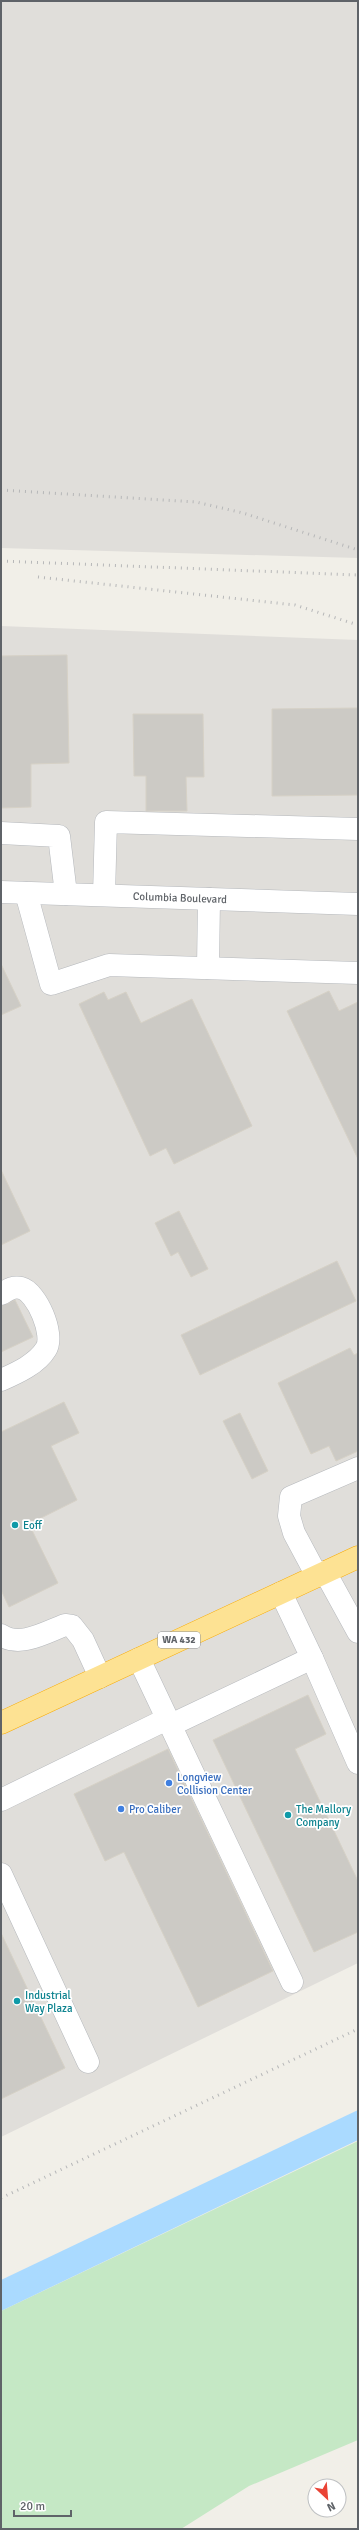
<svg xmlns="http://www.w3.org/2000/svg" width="359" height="2530" font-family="Signika,sans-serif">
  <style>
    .industrial { fill: #e0deda }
    .green { fill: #c5e8c5 }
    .water { fill: #aadaff }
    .building { fill: #cccac5; stroke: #d6d1c6 }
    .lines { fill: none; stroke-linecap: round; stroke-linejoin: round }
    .minor-casing { stroke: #b5b8bc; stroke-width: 23 }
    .highway-casing { stroke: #f9ab00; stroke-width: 23 }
    .minor { stroke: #fff; stroke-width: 22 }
    .highway { stroke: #fde293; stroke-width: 22 }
    .rail { stroke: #b6b7b8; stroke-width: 3; stroke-dasharray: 1 5; stroke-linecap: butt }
    .culture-dot { fill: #0f9aa8; stroke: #fff; stroke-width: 1.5 }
    .shop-dot { fill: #3f7fe0; stroke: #fff; stroke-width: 1.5 }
    .labels { text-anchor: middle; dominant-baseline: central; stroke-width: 3.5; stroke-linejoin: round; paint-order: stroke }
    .shield { fill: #fff; stroke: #8f9295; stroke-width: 1 }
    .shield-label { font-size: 10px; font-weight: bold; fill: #5f6368 }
    .street-label { font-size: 11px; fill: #5f6368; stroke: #fff }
    .culture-label { font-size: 11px; fill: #0d838f; stroke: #fff; text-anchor: start }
    .shop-label { font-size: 11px; fill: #366cbe; stroke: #fff; text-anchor: start }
  </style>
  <rect width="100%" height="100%" fill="#f1efe8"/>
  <!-- industrial -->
  <g class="industrial">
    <path d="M1,1h357v557l-357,-10z"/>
    <path d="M1,626l357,14v1323l-357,174z"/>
  </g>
  <!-- green -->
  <path class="green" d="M358,2141v299l-109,46 -68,43h-180v-218z"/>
  <!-- water -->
  <path class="water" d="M358,2110v30l-357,171v-31z"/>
  <!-- building -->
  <g class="building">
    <path d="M67,655l2,108 -38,1v43l-30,1v-152z"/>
    <path d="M358,708v87l-86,1v-87z"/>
    <path d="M133,714h70l1,63h-18l1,34h-41v-35h-12z"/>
    <path d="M1,964l20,42 -20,9z"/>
    <path d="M329,991l10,20 19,-9v157l-71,-148z"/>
    <path d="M104,992l4,8 18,-8 15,31 51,-24 60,127 -78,38 -8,-16 -16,8 -71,-152z"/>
    <path d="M1,1170l29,61 -29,14z"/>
    <path d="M179,1211l29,58 -17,8 -13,-25 -7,4 -16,-33z"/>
    <path d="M337,1261l19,40 -156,74 -19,-40z"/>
    <path d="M15,1300l18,37 -32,15v-46z"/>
    <path d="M350,1348l4,7 4,-2v98l-22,10 -7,-15 -18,8 -33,-71z"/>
    <path d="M64,1402l15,31 -28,13 26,54 -48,24 29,59 -49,24 -8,-17v-158z"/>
    <path d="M240,1413l28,58 -16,8 -29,-58z"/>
    <path d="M308,1695l18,39 -31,15 63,132v51l-44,20 -101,-212z"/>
    <path d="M168,1749l105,222 -75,36 -74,-155 -19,9 -31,-67z"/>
    <path d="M1,1933l64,135 -64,31z"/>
  </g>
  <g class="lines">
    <defs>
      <g id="minor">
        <path d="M1,833l58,3 7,58"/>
        <path d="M1,892l357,12"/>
        <path d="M26,893l25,91 58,-19 249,8"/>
        <path d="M104,895l2,-73 252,7"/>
        <path d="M208,968l1,-69"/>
        <path d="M1,1294c7,-4 12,-8 20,-6 16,4 34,47 25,61 -9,15 -29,24 -45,31"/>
        <path d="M325,1572l33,60"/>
        <path d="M317,1576l-23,-43 -5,-17 2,-19 67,-29"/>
        <path d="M1,1635c19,13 45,-3 64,-10l7,1 11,14 17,37"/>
        <path d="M312,1658l46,105"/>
        <path d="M139,1659l153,323"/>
        <path d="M171,1725l141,-67 -31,-65"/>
        <path d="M1,1800l166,-81"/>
        <path d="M1,1874l87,188"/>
      </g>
      <path id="highway" d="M1,1723l357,-166"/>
    </defs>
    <!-- minor casing -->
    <use href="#minor" class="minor-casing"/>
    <!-- highway casing -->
    <use href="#highway" class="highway-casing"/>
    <!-- minor -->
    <use href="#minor" class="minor"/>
    <!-- highway -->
    <use href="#highway" class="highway"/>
    <!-- rail -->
    <g class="rail">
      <path d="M1,490l195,12 47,11 115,37"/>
      <path d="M1,561l357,14"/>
      <path d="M38,577l257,28 63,20"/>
      <path d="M1,2198l357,-169"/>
    </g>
  </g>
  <!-- markers -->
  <g class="culture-dot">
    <circle cx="15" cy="1525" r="4"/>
    <circle cx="288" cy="1815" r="4"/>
    <circle cx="17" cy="2001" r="4"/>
  </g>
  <g class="shop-dot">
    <circle cx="169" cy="1783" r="4"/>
    <circle cx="121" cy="1809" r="4"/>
  </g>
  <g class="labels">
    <!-- shield labels -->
    <rect class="shield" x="158" y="1632" width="42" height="16" rx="3"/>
    <g class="shield-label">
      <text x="179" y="1640">WA 432</text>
    </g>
    <!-- street labels -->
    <g class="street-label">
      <text transform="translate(180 898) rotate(2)">Columbia Boulevard</text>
    </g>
    <!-- culture labels -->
    <g class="culture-label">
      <text x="23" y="1525">Eoff</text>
      <text x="296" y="1809">The Mallory<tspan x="296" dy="13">Company</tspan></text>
      <text x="25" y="1995">Industrial<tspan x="25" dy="13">Way Plaza</tspan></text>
    </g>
    <!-- shop labels -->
    <g class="shop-label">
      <text x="177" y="1777">Longview<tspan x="177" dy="13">Collision Center</tspan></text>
      <text x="129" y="1809">Pro Caliber</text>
    </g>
  </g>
  <!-- border -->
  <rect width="359" height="2530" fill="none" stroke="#5f6368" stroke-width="4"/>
  <!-- north arrow -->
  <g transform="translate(327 2498) rotate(154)"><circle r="19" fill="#ffffff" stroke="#bfc1c3"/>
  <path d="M0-3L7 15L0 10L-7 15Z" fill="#ea4335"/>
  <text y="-6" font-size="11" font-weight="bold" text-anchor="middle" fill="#5f6368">N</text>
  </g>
  <!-- scale -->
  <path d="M14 2510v6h57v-6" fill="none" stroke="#5f6368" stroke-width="2"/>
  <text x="20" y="2510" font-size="12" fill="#5f6368" stroke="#ffffff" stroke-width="3" paint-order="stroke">20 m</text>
</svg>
